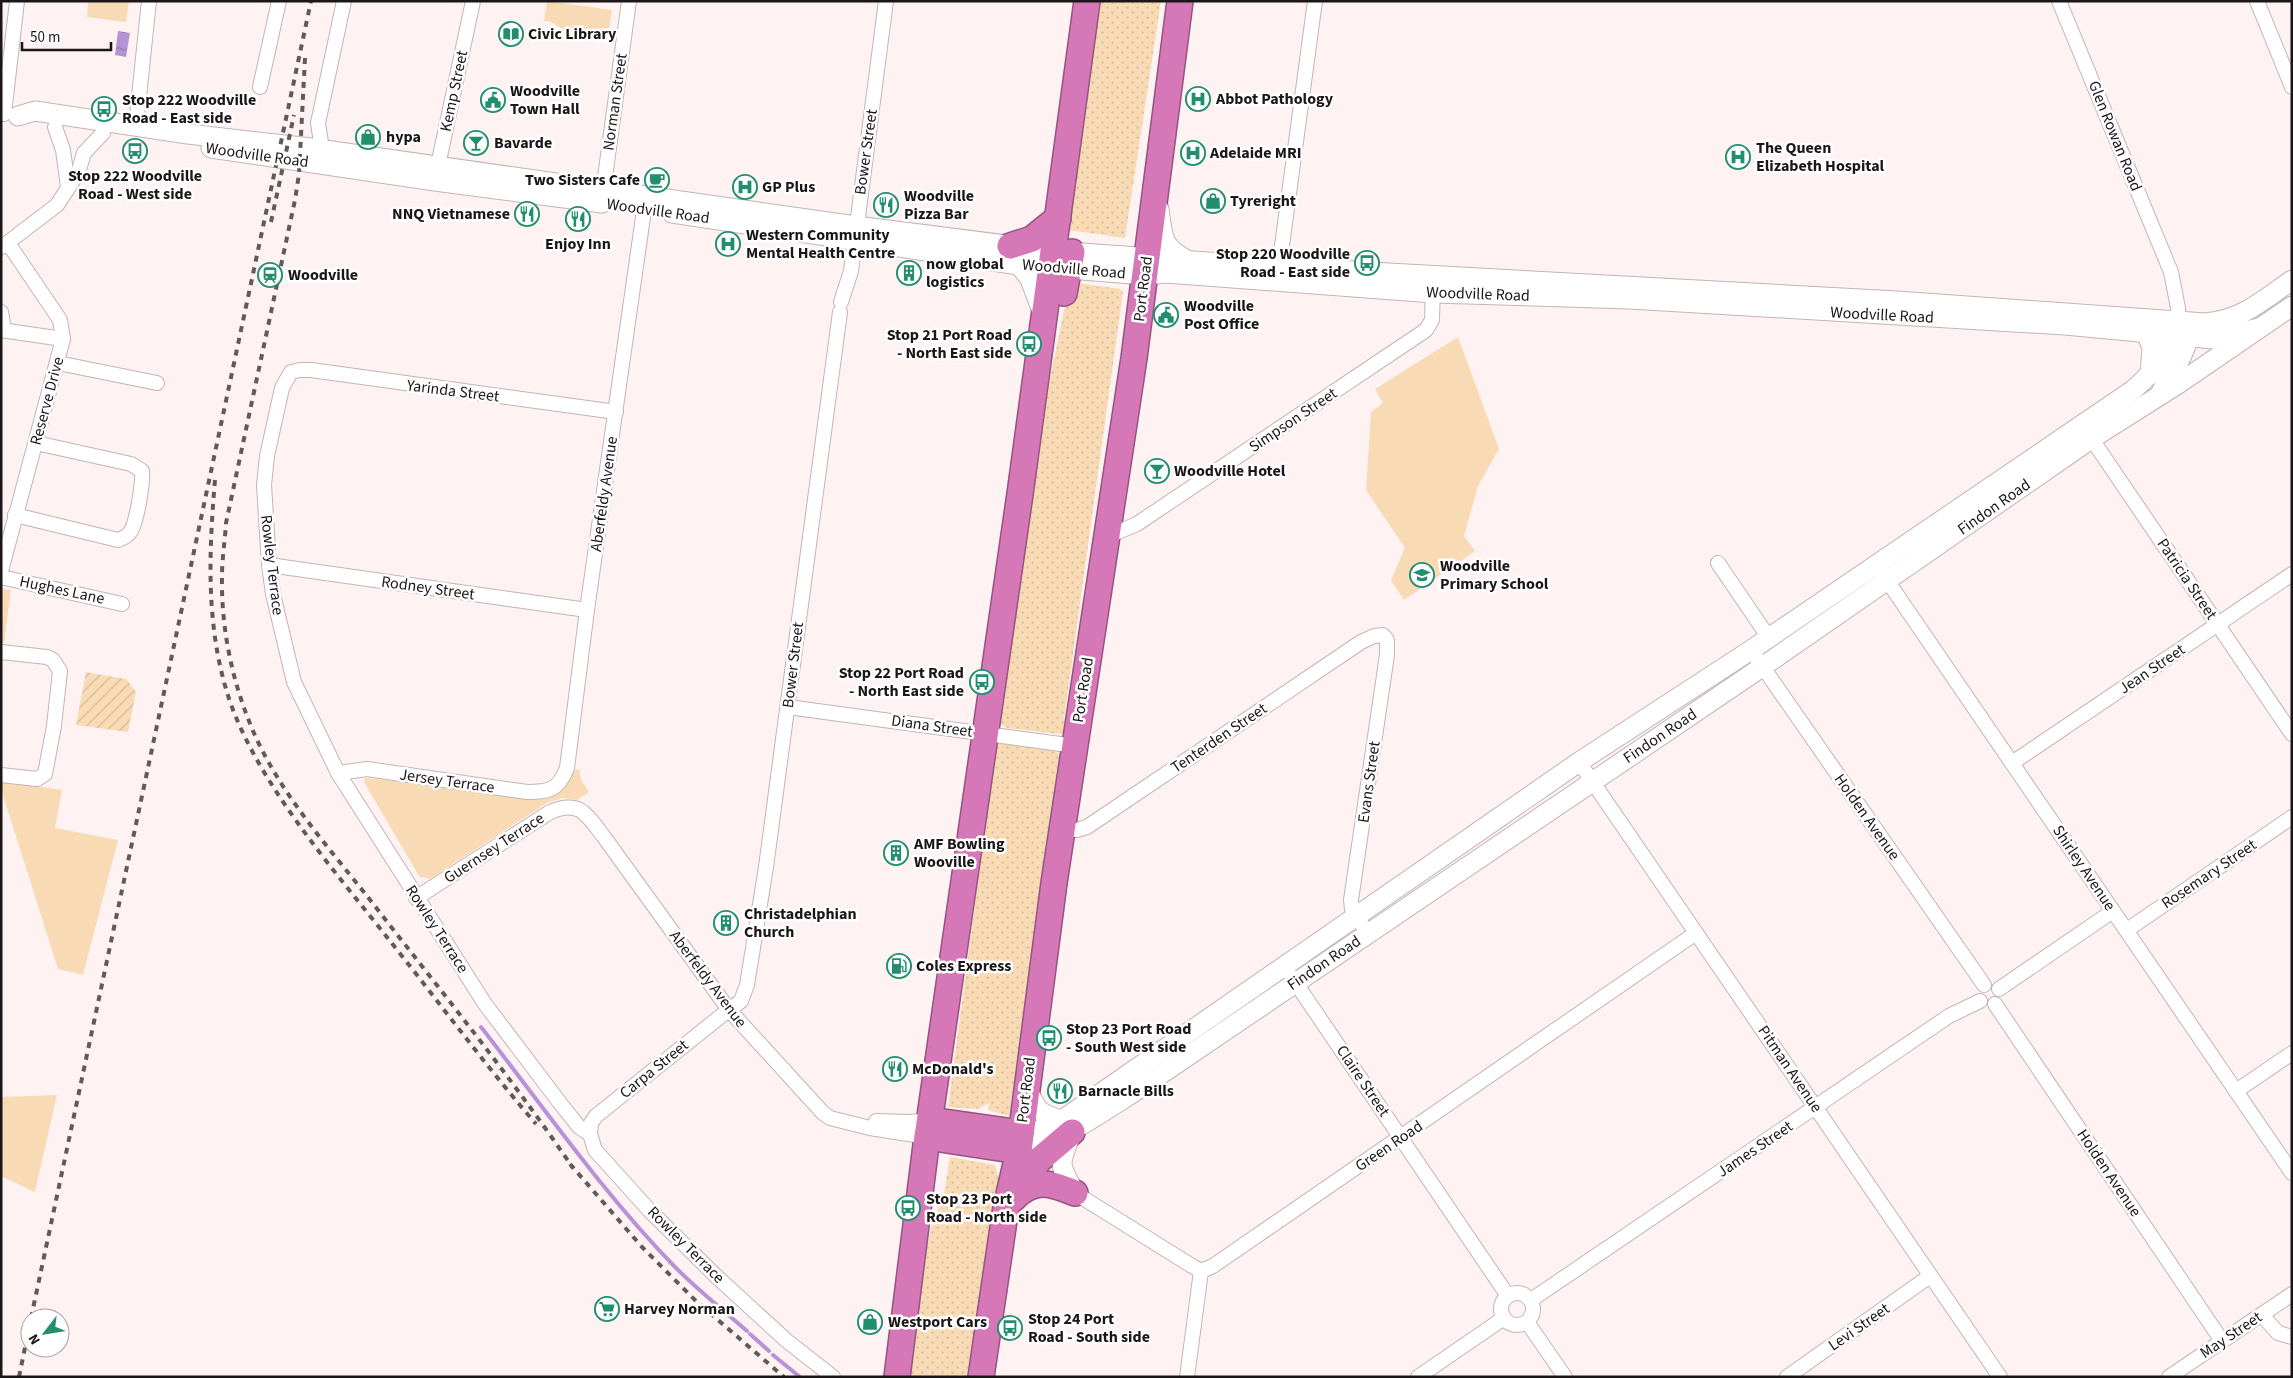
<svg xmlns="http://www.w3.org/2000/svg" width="2293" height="1378" font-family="'Source Sans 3',sans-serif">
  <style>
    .grass { fill: url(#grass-dots) }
    .park { fill: #f8dbb5 }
    .garden { fill: url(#garden-furrows) }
    .water { fill: url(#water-ripples) }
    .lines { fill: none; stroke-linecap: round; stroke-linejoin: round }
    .stream { stroke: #b892d6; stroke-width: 4 }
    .street-casing { stroke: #c3b4b6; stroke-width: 16 }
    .secondary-casing { stroke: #c3b4b6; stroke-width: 21 }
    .highway-casing { stroke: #95557f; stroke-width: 28 }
    .street { stroke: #fff; stroke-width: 14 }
    .secondary { stroke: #fff; stroke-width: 19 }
    .highway { stroke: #d677b7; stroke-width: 25 }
    .rail { stroke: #615a5b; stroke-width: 4; stroke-dasharray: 6 6; stroke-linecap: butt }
    .labels { text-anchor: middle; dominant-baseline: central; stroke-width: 5; stroke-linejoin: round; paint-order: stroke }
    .poi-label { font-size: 16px; font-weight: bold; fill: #1b1617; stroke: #fff; text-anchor: start }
    .street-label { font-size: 16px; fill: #1b1617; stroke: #fff }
  </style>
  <defs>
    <pattern id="grass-dots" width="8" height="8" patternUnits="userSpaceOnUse" patternTransform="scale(1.25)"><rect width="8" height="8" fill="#f8dbb5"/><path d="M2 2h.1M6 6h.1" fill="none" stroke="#d4bb9b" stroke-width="1.8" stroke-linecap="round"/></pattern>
    <pattern id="garden-furrows" width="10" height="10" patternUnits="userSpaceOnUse" patternTransform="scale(1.25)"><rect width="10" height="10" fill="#f8dbb5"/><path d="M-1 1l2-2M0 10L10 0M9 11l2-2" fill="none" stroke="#d4bb9b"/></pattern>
    <pattern id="water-ripples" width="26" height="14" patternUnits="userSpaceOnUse" patternTransform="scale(1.25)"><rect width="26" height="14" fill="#b892d6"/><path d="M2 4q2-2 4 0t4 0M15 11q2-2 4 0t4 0" fill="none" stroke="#9576ad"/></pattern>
  </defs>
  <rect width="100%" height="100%" fill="#fef2f3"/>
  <!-- grass -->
  <g class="grass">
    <path d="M1100,1h61l-36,237 -57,-8z"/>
    <path d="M1070,282l50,7 3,3 -59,427 2,10 -4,4 -4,1 -51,-6 -6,-4 -2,-7 45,-310z"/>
    <path d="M1002,743l51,7 6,4 3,7 -53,355 -21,-6 1,-7 -12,6 -29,-2 48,-359 2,-4z"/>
    <path d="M950,1157l45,8 4,14 -32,198h-57l15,-121 6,-28 13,-35z"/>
  </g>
  <!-- park -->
  <g class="park">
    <path d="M88,1l41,1 -3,20 -39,-5z"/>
    <path d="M547,1l65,9 -5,30 -36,-6 -20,-12 -7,-1z"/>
    <path d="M1458,337l41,112 -21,37 -14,50 11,15 -71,49 -13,-20 14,-32 -39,-58 5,-78 12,-9 -8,-14z"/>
    <path d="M1,589l10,1 -7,53 -3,-1z"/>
    <path d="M579,769l2,11 8,12 -12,8 -15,-2 -15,5 -117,76 -11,-3 -55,-94 1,-4h4l169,21c18,-3 28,-11 35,-28z"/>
    <path d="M1,781l61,9 -7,38 63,12 -35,135 -25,-6 -57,-180z"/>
    <path d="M57,1095l-22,97 -34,-16v-79z"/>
  </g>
  <!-- garden -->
  <path class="garden" d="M86,672l40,7 10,13 -8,40 -52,-7z"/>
  <!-- water -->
  <path class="water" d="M118,31l12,2 -4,24 -11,-2z"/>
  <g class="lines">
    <!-- stream -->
    <g class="stream">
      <path d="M481,1027c64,82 122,166 195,241 22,22 47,42 71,63"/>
      <path d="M750,1334l19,17"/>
      <path d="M773,1355l27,22"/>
    </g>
    <defs>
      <g id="street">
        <path d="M2059,1l112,271 7,36v12"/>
        <path d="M2257,1l35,86"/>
        <path d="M260,87l19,-86"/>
        <path d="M4,114l13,-113"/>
        <path d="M136,125l13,-124"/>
        <path d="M55,127l8,23 5,37"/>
        <path d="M322,149l-4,-26 26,-122"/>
        <path d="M436,175l37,-174"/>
        <path d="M602,199l27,-198"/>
        <path d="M2,247l55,-42 21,-32 6,-20 19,-20"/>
        <path d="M1278,275l37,-274"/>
        <path d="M841,302l10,-31 35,-270"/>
        <path d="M1,312l3,18"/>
        <path d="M1,330l62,9"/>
        <path d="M58,363l99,20"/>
        <path d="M616,412l-305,-42h-11l-9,2 -9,16 -15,68 -3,29 5,80 4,29 21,88 44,91 147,231 75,99 19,24 11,7 5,16 54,60 68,67 70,64 46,36"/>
        <path d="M2087,432l205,302"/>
        <path d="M15,515l103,25c6,-2 10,-4 13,-9 6,-11 12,-47 11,-60l-11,-7 -95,-21"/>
        <path d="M1108,531l10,1 19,-8 289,-194 6,-10 1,-35"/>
        <path d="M1718,563l51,75"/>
        <path d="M269,565l318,45"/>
        <path d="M1,571l62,-232 -3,-19 -52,-77"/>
        <path d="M1882,573l410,600"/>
        <path d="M1,577l121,27"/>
        <path d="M1751,650l233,335"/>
        <path d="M1,652l46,5 6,3 7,11 -6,55 -9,48 -8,5 -36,-4"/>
        <path d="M788,707l287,39"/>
        <path d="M1579,762l421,615"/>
        <path d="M2012,763l280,-189"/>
        <path d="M338,773l29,-4 160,23c23,0 31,-2 40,-24l20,-158 59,-414"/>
        <path d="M1062,829l15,1 10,-3 274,-185 13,-6 9,-1 4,5v15l-36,245 1,9 16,25"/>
        <path d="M416,898l134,-86c30,-13 37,3 54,25l125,173 94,103 7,5 40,10 57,9"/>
        <path d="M2127,930l165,-113"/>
        <path d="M1291,976l217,320"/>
        <path d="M1999,989l114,-78"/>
        <path d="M1995,1004l227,337"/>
        <path d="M2236,1091l56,-38"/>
        <path d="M876,1121l34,1 20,-2"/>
        <path d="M590,1134l1,-11 5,-7 125,-100 20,-15 6,-16 19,-118 74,-555"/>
        <path d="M1075,1193l117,73 9,5 12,-5 483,-333"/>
        <circle cx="1517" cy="1309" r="16"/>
        <path d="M1531,1300l418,-284 31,-15"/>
        <path d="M2262,1315l16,18 14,4"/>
        <path d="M1527,1322l38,55"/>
        <path d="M1187,1377l14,-106"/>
        <path d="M1418,1377l86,-59"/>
        <path d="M1787,1377l143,-101"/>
        <path d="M2169,1377l123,-83"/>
      </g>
      <g id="secondary">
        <path d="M18,116l17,-5 153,23 123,14 545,78 198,25 225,16 618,34 308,22c37,-3 58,-23 87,-43"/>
        <path d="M211,148l224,33 167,22"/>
        <path d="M1159,209c4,28 2,37 28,51"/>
        <path d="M672,213l347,52 126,10 21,-2 267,20 197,6 435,26 149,14 45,-11"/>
        <path d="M1019,265l11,14 13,35"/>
        <path d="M2146,332l6,16 -2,27"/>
        <path d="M2161,392c13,-22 27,-41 30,-68"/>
        <path d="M1026,1087c12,23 10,26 36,33"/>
        <path d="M1021,1133l17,-3 24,-10 517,-358 172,-112 382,-260c22,-19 36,-38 44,-66"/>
        <path d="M1071,1135c-13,31 -12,29 4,58"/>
        <path d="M1019,1151c47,-11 86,-41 126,-66l617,-418 329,-228 87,-55 114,-78"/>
      </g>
      <g id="highway">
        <path d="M1010,246l22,-7 26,-21"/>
        <path d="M1064,293l8,-41"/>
        <path d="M930,1120l91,13"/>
        <path d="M927,1137l92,14"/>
        <path d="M1015,1192l24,-32 33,-28"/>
        <path d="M1013,1199c21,-22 38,-16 62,-6"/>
        <path d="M897,1377l30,-240 93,-643 67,-493"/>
        <path d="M981,1377l25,-170 13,-56 35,-268 80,-525 46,-357"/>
      </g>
    </defs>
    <!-- street casing -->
    <use href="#street" class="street-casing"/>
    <!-- secondary casing -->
    <use href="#secondary" class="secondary-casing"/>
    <!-- highway casing -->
    <use href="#highway" class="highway-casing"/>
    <!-- street -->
    <use href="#street" class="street"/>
    <!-- secondary -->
    <use href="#secondary" class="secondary"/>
    <!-- highway -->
    <use href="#highway" class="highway"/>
    <!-- rail -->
    <g class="rail">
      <path d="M305,58l-6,116 -4,26 -69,323c-1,18 -4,36 -4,53 -1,49 9,100 27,145 25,65 75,121 118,175 70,90 142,178 206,272"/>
      <path d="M271,222l23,-107"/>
      <path d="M215,480c-6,70 -9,141 11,209 25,87 108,181 164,252 49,61 95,124 146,183"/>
      <path d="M570,1164l72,83 54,54 88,76"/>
      <path d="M31,1318l280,-1317"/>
      <path d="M19,1377l11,-54"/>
    </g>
  </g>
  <!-- icons -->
  <defs>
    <symbol id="library-ring" viewBox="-11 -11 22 22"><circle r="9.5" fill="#fff" stroke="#218e6d" stroke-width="1.5"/><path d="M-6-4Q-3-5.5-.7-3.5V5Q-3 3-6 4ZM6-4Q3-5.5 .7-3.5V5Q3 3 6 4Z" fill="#218e6d"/></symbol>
    <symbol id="hospital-ring" viewBox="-11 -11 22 22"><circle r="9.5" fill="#fff" stroke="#218e6d" stroke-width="1.5"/><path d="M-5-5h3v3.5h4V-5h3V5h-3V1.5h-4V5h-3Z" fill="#218e6d"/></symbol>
    <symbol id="civic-ring" viewBox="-11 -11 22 22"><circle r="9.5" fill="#fff" stroke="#218e6d" stroke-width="1.5"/><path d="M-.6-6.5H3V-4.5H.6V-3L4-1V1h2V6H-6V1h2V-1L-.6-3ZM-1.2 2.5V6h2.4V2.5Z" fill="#218e6d"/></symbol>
    <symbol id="bus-ring" viewBox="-11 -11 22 22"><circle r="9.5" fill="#fff" stroke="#218e6d" stroke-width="1.5"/><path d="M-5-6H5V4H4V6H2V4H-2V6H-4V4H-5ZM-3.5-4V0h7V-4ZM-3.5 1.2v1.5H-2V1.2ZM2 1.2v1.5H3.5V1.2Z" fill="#218e6d"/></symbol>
    <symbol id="shop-ring" viewBox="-11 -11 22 22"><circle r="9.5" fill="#fff" stroke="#218e6d" stroke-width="1.5"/><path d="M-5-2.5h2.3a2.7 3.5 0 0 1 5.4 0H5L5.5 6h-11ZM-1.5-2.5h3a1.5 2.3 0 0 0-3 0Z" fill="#218e6d"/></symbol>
    <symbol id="bar-ring" viewBox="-11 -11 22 22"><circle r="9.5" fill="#fff" stroke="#218e6d" stroke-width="1.5"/><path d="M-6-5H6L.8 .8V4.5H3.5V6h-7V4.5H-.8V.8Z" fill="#218e6d"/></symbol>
    <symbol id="cafe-ring" viewBox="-11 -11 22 22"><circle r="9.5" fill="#fff" stroke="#218e6d" stroke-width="1.5"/><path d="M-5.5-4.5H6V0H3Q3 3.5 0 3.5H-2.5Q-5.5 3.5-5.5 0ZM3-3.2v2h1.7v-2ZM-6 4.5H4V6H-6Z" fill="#218e6d"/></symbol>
    <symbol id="restaurant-ring" viewBox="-11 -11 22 22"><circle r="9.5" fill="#fff" stroke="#218e6d" stroke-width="1.5"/><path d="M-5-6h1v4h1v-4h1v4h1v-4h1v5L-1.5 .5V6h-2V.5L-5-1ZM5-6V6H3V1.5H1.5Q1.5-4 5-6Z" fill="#218e6d"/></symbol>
    <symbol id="building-ring" viewBox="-11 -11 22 22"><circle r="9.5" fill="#fff" stroke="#218e6d" stroke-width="1.5"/><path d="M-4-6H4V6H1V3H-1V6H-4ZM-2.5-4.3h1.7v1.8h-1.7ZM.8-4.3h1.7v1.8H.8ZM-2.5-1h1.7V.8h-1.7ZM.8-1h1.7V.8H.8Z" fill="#218e6d"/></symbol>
    <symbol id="station-ring" viewBox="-11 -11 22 22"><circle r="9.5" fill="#fff" stroke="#218e6d" stroke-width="1.5"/><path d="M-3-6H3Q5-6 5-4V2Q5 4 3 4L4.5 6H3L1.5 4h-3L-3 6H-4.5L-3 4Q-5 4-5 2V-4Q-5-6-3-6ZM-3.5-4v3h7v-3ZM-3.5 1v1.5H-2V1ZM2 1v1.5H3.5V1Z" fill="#218e6d"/></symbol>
    <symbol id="school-ring" viewBox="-11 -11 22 22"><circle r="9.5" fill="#fff" stroke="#218e6d" stroke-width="1.5"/><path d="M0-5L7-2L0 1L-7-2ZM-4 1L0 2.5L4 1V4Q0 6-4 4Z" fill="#218e6d"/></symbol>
    <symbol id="fuel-ring" viewBox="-11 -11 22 22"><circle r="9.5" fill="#fff" stroke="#218e6d" stroke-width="1.5"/><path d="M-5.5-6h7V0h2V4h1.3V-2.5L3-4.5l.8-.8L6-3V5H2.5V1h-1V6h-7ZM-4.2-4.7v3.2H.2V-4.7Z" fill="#218e6d"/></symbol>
    <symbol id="supermarket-ring" viewBox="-11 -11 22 22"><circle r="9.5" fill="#fff" stroke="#218e6d" stroke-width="1.5"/><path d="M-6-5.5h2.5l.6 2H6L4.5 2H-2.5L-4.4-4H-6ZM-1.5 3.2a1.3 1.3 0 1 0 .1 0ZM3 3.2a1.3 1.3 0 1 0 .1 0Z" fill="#218e6d"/></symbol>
  </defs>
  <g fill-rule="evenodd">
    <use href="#library-ring" x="497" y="20" width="28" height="28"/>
    <use href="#hospital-ring" x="1184" y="85" width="28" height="28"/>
    <use href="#civic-ring" x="479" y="86" width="28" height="28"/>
    <use href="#bus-ring" x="90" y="95" width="28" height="28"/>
    <use href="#shop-ring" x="354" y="123" width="28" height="28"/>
    <use href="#bar-ring" x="462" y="129" width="28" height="28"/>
    <use href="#bus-ring" x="121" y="137" width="28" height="28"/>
    <use href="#hospital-ring" x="1179" y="139" width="28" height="28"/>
    <use href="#hospital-ring" x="1724" y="143" width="28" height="28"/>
    <use href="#cafe-ring" x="643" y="166" width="28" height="28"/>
    <use href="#hospital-ring" x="731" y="173" width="28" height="28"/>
    <use href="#shop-ring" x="1199" y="187" width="28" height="28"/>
    <use href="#restaurant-ring" x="872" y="191" width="28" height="28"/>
    <use href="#restaurant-ring" x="513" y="200" width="28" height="28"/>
    <use href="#restaurant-ring" x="564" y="205" width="28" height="28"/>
    <use href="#hospital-ring" x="714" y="230" width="28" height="28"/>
    <use href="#bus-ring" x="1353" y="249" width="28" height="28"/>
    <use href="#building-ring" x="895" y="259" width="28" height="28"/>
    <use href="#station-ring" x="256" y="261" width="28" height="28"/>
    <use href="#civic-ring" x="1152" y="301" width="28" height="28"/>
    <use href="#bus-ring" x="1015" y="330" width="28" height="28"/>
    <use href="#bar-ring" x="1143" y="457" width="28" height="28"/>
    <use href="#school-ring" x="1408" y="561" width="28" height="28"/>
    <use href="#bus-ring" x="968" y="668" width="28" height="28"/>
    <use href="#building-ring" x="882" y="839" width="28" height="28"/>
    <use href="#building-ring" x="712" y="909" width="28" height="28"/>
    <use href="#fuel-ring" x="885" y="952" width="28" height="28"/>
    <use href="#bus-ring" x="1035" y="1024" width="28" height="28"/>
    <use href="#restaurant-ring" x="881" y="1055" width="28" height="28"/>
    <use href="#restaurant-ring" x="1046" y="1077" width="28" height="28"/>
    <use href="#bus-ring" x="894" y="1194" width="28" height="28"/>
    <use href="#supermarket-ring" x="593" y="1295" width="28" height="28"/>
    <use href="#shop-ring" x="856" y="1308" width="28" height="28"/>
    <use href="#bus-ring" x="996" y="1314" width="28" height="28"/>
  </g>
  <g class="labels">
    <!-- poi labels -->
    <g class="poi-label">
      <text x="528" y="34">Civic Library</text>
      <text x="510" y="91">Woodville<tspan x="510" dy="18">Town Hall</tspan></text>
      <text x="1216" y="99">Abbot Pathology</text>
      <text x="122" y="100">Stop 222 Woodville<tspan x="122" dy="18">Road - East side</tspan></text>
      <text x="386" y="137">hypa</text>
      <text x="494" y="143">Bavarde</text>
      <text x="1756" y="148">The Queen<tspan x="1756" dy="18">Elizabeth Hospital</tspan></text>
      <text x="1210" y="153">Adelaide MRI</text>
      <text x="135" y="176" text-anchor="middle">Stop 222 Woodville<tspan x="135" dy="18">Road - West side</tspan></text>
      <text x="640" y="180" text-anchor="end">Two Sisters Cafe</text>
      <text x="762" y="187">GP Plus</text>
      <text x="904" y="196">Woodville<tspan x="904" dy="18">Pizza Bar</tspan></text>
      <text x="1230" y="201">Tyreright</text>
      <text x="510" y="214" text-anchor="end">NNQ Vietnamese</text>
      <text x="746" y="235">Western Community<tspan x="746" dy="18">Mental Health Centre</tspan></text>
      <text x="578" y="244" text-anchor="middle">Enjoy Inn</text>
      <text x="1350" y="254" text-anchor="end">Stop 220 Woodville<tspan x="1350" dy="18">Road - East side</tspan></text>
      <text x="926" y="264">now global<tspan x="926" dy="18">logistics</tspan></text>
      <text x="288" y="275">Woodville</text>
      <text x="1184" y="306">Woodville<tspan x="1184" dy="18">Post Office</tspan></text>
      <text x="1012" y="335" text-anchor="end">Stop 21 Port Road<tspan x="1012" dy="18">- North East side</tspan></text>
      <text x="1174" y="471">Woodville Hotel</text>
      <text x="1440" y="566">Woodville<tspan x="1440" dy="18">Primary School</tspan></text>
      <text x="964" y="673" text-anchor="end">Stop 22 Port Road<tspan x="964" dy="18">- North East side</tspan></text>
      <text x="914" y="844">AMF Bowling<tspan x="914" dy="18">Wooville</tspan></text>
      <text x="744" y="914">Christadelphian<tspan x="744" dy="18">Church</tspan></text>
      <text x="916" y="966">Coles Express</text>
      <text x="1066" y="1029">Stop 23 Port Road<tspan x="1066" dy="18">- South West side</tspan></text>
      <text x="912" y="1069">McDonald's</text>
      <text x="1078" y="1091">Barnacle Bills</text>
      <text x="926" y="1199">Stop 23 Port<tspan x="926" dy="18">Road - North side</tspan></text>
      <text x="624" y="1309">Harvey Norman</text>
      <text x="1028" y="1319">Stop 24 Port<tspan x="1028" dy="18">Road - South side</tspan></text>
      <text x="888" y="1322">Westport Cars</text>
    </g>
    <!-- street labels -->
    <g class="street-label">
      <text transform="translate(454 91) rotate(-78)">Kemp Street</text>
      <text transform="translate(615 102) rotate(-82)">Norman Street</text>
      <text transform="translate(2115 136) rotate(68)">Glen Rowan Road</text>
      <text transform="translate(866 152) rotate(-82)">Bower Street</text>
      <text transform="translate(257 155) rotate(8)">Woodville Road</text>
      <text transform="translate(658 211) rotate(8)">Woodville Road</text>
      <text transform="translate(1074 269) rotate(5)">Woodville Road</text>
      <text transform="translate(1143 289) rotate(-83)">Port Road</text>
      <text transform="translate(1478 294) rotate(2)">Woodville Road</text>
      <text transform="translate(1882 315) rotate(3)">Woodville Road</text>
      <text transform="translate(453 391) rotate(7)">Yarinda Street</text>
      <text transform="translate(47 401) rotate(-75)">Reserve Drive</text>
      <text transform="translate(1293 420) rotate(-34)">Simpson Street</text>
      <text transform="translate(604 494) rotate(-82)">Aberfeldy Avenue</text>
      <text transform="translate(1994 507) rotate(-35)">Findon Road</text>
      <text transform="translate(272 565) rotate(83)">Rowley Terrace</text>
      <text transform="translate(2187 579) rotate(56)">Patricia Street</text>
      <text transform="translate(428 588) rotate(8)">Rodney Street</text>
      <text transform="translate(62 590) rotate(12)">Hughes Lane</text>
      <text transform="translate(793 665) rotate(-83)">Bower Street</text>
      <text transform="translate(2152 669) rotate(-34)">Jean Street</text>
      <text transform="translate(1083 690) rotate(-81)">Port Road</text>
      <text transform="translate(932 726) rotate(8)">Diana Street</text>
      <text transform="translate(1660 736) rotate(-34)">Findon Road</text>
      <text transform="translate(1219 738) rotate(-34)">Tenterden Street</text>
      <text transform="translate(447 781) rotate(8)">Jersey Terrace</text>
      <text transform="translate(1369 782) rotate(-82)">Evans Street</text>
      <text transform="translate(1867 817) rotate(55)">Holden Avenue</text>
      <text transform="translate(494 848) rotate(-33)">Guernsey Terrace</text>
      <text transform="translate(2084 868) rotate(56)">Shirley Avenue</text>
      <text transform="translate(2209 874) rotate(-34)">Rosemary Street</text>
      <text transform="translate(437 929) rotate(57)">Rowley Terrace</text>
      <text transform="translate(1324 963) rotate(-34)">Findon Road</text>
      <text transform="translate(708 979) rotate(53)">Aberfeldy Avenue</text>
      <text transform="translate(654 1069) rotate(-39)">Carpa Street</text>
      <text transform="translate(1790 1069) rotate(56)">Pitman Avenue</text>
      <text transform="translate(1363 1081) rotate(56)">Claire Street</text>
      <text transform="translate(1026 1090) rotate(-83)">Port Road</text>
      <text transform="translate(1389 1146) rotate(-34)">Green Road</text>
      <text transform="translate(1755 1149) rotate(-34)">James Street</text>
      <text transform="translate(2109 1173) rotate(56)">Holden Avenue</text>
      <text transform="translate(686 1245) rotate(45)">Rowley Terrace</text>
      <text transform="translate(1859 1327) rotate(-35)">Levi Street</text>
      <text transform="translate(2231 1335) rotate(-34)">May Street</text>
    </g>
  </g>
  <!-- border -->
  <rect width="2293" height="1378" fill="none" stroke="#1b1617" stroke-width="5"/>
  <!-- north arrow -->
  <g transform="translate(45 1333) rotate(239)"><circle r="24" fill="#ffffff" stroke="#a4a2a2"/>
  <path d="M0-4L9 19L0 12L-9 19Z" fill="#218e6d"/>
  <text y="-8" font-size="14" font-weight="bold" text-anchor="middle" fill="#1b1617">N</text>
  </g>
  <!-- scale -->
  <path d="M22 42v8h89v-8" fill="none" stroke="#1b1617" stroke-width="2.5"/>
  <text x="30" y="42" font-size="15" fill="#1b1617" stroke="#ffffff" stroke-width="4" paint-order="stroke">50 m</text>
</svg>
